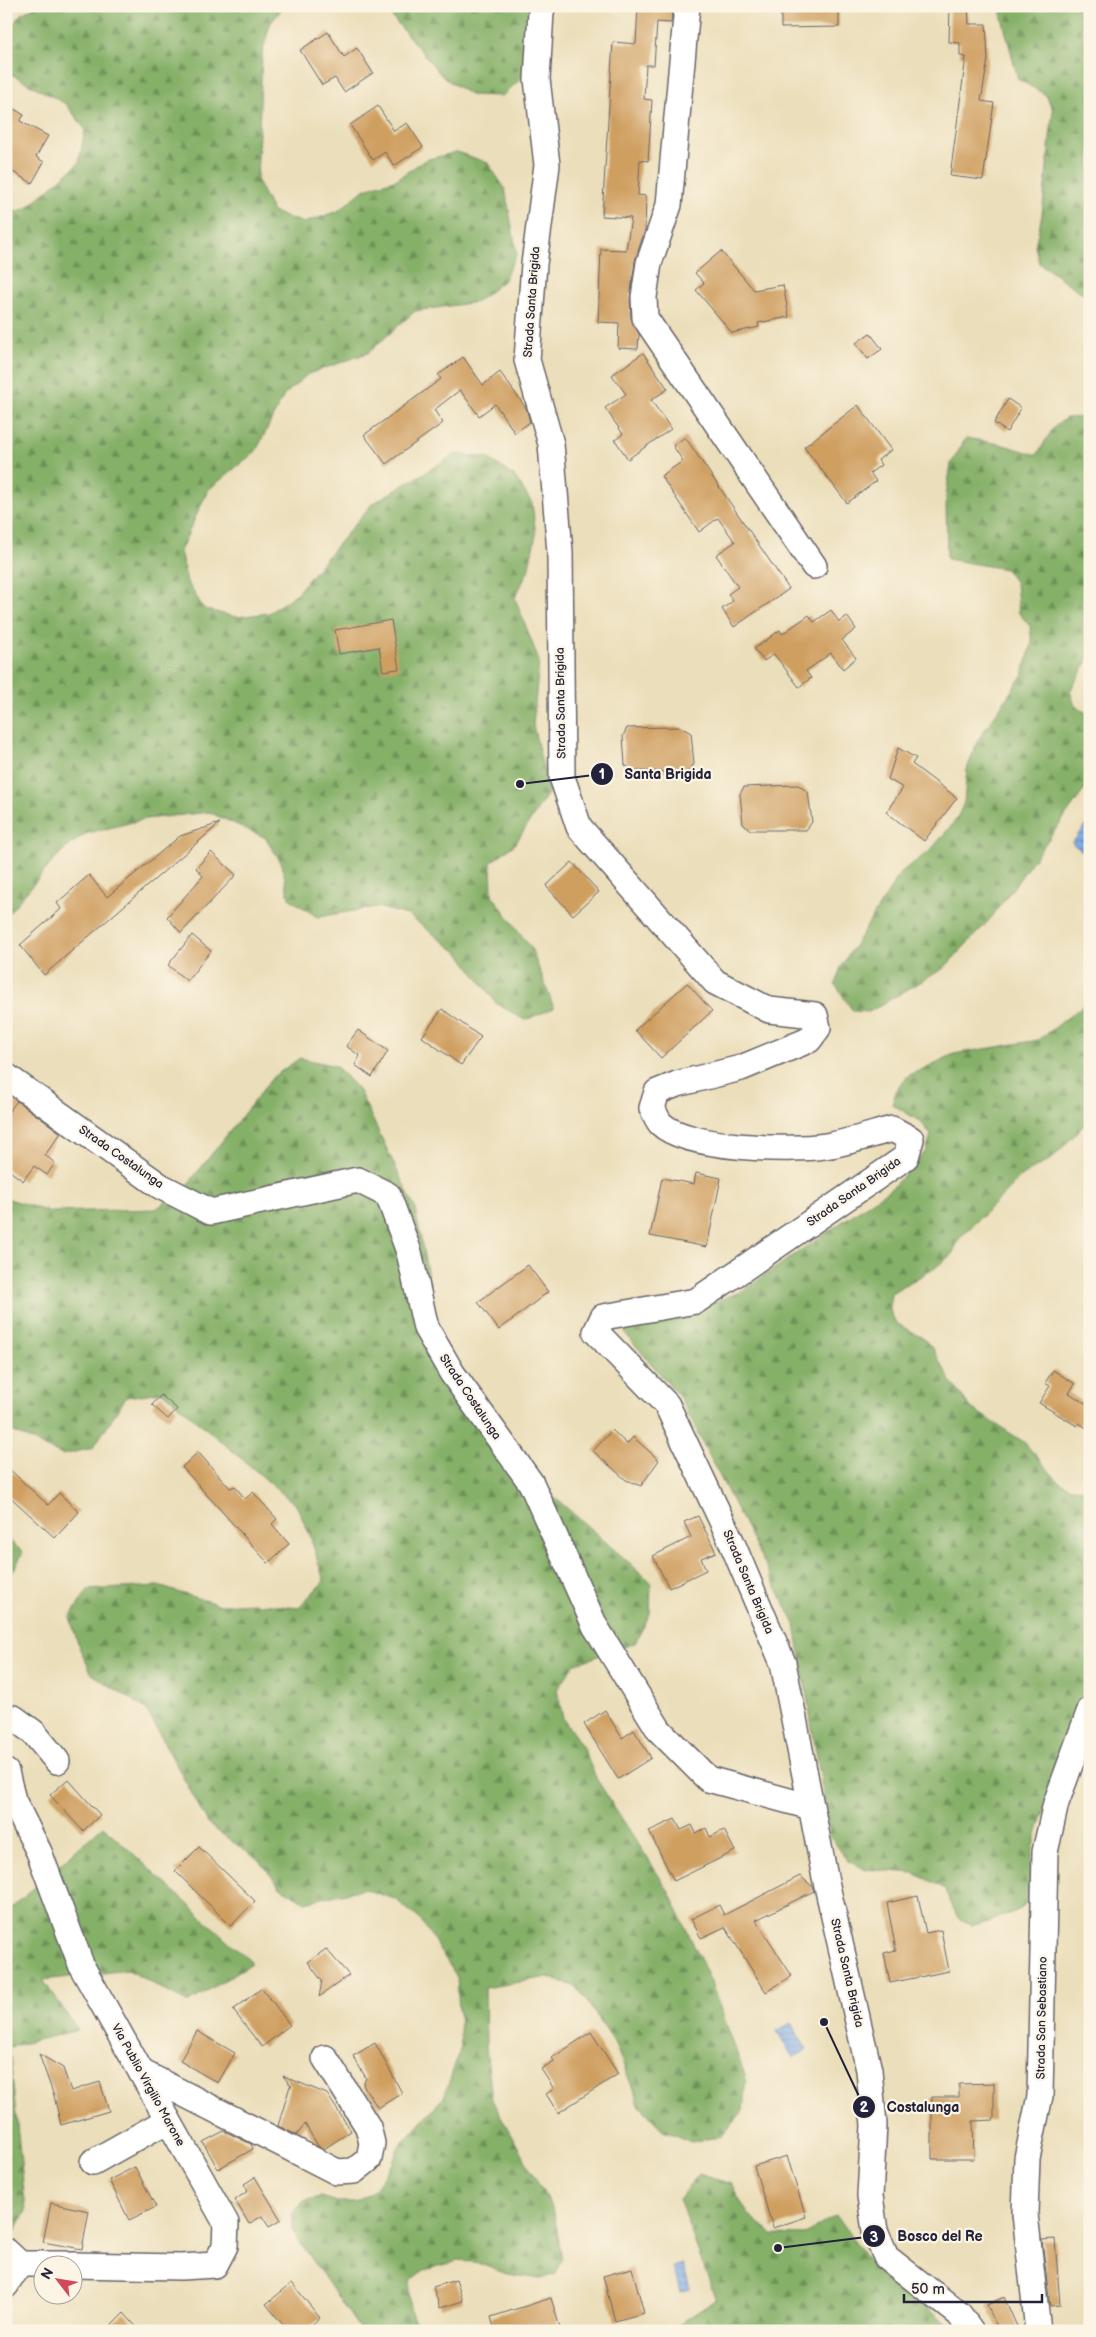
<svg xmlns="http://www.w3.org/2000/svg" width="1096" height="2337" font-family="'Balsamiq Sans',sans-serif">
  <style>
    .forest { fill: url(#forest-firs); stroke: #546952 }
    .water { fill: url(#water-rules); stroke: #506791 }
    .building { fill: #cf9f61 }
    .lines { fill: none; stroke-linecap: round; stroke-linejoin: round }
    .minor-casing { stroke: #686467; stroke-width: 28 }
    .minor { stroke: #fff; stroke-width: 25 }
    .labels { text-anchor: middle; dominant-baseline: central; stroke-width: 4.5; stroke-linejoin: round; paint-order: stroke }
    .street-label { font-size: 12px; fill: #22223b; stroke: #fcf5e5 }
    .leader { fill: none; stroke: #22223b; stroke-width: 2 }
    .callout-dot { fill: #22223b; stroke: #fcf5e5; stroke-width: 2 }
    .mark-label { font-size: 15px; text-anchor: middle; font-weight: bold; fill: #fff }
    .callout-label { font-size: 14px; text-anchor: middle; font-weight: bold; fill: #22223b; stroke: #fcf5e5; stroke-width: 4.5; stroke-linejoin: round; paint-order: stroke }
  </style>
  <defs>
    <pattern id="forest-firs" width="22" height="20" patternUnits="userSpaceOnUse" patternTransform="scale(1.25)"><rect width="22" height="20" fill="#85b068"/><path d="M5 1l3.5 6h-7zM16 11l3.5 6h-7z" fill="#6c8f57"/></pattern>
    <pattern id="water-rules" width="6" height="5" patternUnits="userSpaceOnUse" patternTransform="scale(1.25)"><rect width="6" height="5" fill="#7dace7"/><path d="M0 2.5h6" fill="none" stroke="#668cbc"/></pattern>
  </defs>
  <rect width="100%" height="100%" fill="#fcf5e5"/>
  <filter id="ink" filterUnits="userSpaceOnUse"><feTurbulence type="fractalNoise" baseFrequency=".02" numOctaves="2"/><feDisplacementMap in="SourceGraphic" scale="10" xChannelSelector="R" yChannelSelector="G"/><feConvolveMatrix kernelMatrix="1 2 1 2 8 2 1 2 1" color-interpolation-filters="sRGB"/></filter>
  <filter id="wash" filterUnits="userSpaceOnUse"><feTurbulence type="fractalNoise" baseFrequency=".0096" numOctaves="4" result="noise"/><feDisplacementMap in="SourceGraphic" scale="20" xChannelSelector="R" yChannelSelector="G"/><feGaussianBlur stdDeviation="1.12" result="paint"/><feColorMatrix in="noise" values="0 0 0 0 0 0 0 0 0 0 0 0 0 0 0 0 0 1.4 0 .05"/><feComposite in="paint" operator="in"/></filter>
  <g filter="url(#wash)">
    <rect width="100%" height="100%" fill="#ebdeba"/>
    <!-- forest -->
    <g class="forest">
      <path d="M35,6h249l-14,18 -8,30 -5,127 16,31 31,11 34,-12 27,-22 32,-10 28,-19 32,-8 31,11 17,26 12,65 -14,27 -26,21 -62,9 -47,42 -60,21 -24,21 -28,56 -48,39 -28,61 7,31 17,27 32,8 33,-4 27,-19 76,-90 84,-50 32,4 27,19 17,26 4,32 -8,36 -13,27 24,63 -6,64 16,67 -34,52 -24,18 1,33 39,53 23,60 -29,12 -28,-16 -37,-50 -52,-39 -31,-8 -60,10 -28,-19 -7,-34 -16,-26 -57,-26 -64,7 -60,15 -24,18 -55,64v-701l21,-7 52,-45 6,-34 -19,-25 -55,-30 -5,-11v-29l13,-18z"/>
      <path d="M383,6h146l-4,69 -23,21 -32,-1 -27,-18z"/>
      <path d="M999,6h91v293l-51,-36 -4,-17 7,-31 11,-105 -7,-15 -28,-16z"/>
      <path d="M1090,417v228l-3,17 -17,29 5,15 15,9v67l-99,136 -47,50 -75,44 -16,-1 -18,-27 6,-17 60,-95 29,-21 26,-31 8,-17 3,-34 11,-29 45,-66 9,-31 -2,-17 -11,-13 -3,-30 -10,-14 -59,-10 -1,-63 5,-32 15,-26 34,6 37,11 17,-28 12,-9z"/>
      <path d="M1090,1000v122l-8,5 -29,31 -30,17 -63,63 -8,16 -17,14 -44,25 -2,16 7,14 27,15 10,11 17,31 21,28 53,34 33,38 14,8 19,1v187l-8,18 -31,92 -19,67 -1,43 -10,13 -32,13 -16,3 -15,-7 -14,-30 -30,-15 -50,-4 -16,-8 -18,-25 -35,-212 -116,-228 -54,-63 1,-12 59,-7 57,-23 151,-104 33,-36 5,-16 -10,-13 -29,-18 5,-15 11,-13 46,-22 85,-14z"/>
      <path d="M300,1058l36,8 23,25 56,117 24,126 88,139 124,109 -1,32 -15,29 -60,21 -18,25 6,30 19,27 15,34 71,110 42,90 36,98 -3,33 -21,25 -31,6 -28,-12 -23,-24 -26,-64 -37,-55 -29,-10 -63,11 1,59 6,53 62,112 8,48 -6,14 -16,5 -33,-5 -32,-12 -17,-1 -34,9 -14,12c-3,20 0,32 9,49h-58l-69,-101v-16l12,-13 16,-4 17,5h19l16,-10 20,-27 6,-17 46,-51 17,-50 -4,-70 -36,-57 -26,-21 -31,-10 -59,13 -26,-16 -19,-25 -51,-36 -63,-116 -54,-35 -13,-27 -9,-30 18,-27 70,-4 62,19 33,-2 45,5 26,-27 -14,-46 -14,-30 -133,-113 -37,5 -33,51 -31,7 -56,-27v-230l43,14 107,-3 28,-20 89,-112z"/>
      <path d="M6,1538l17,14 -17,33z"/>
      <path d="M103,1826l149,137 -64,40 -60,-33 -85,10 35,50 -69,17 17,164 -20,38v-336z"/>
      <path d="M699,2174l32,10 17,30 25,20 32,1 31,-20 32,46 89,70h-289l48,-31 -37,-101z"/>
    </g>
    <!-- water -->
    <g class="water">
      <path d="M1090,821v20l-8,10 -10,-8z"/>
      <path d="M791,2023l16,27 -14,8 -16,-27z"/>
      <path d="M683,2264l7,25 -10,3 -7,-25z"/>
    </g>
    <g id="blocks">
      <!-- building -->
      <g class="building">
        <path d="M638,6h34l-1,17 -14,-1 -3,43h-8l-2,34 8,1 -2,32 -2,29 -8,-1 -2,35 8,1 -1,34 -10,31 -5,37 1,21 8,15 -1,15 -20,-1 1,-25 -21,-1 3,-73 25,1 5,-32 -29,-2 11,-174 23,2z"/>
        <path d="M781,6h58v21l-58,1z"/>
        <path d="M950,6h18l1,18h17l2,35 -7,42 13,2 -11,77 -33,-4 16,-119 -6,-1v-13l-11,-1z"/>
        <path d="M328,32l16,25 13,-9 16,25 -29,19 -9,-14 -13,7 -22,-35z"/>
        <path d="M6,104l18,11 -4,6 28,15 -12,21 8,5 -12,21 -26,-15z"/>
        <path d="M378,106l16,25 13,-8 16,24 -29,19 -9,-14 -12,8 -23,-35z"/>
        <path d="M721,251l33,39 29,-5 6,32 -31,6 1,4 -27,6 -36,-43 8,-7 -9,-10z"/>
        <path d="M870,333l12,16 -14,10 -12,-16z"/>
        <path d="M643,353l25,36 -17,11 20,29 -43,30 -13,-19 8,-6 -18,-26 21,-14 -14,-19z"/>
        <path d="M463,357l20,28 17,-13 26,36 4,14 -15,11 -20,-29 -16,12 -19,-26 -26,20 9,13 -57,41 -22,-29 77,-56 -3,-4z"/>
        <path d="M1008,399l13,9 -14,24 -13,-9z"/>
        <path d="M858,405l33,45 -13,10 3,5 -11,8 6,8 -29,22 -43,-56z"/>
        <path d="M685,437l104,152 -55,38 -12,-18 11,-8 -5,-7 10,-7 -22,-32 19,-13 -17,-24 -19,14 -38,-56 22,-15 -10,-15z"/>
        <path d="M831,610l8,12 8,-6 9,13 -14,11 14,18 -13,11 -12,-16 -25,18 5,7 -12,9 -25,-33 -10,7 -10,-12 26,-19 2,4 27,-19 5,7z"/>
        <path d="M391,620l8,49 -16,2 -4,-24 -40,7 -4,-24z"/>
        <path d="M680,727l11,6 3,31 -6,8 -55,-1 -8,-6 -2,-29 4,-8z"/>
        <path d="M898,748l18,10 -4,6 45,34 -33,43 -38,-29 17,-24 -15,-9z"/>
        <path d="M798,785l10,7 4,30 -6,8h-56l-7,-6 -3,-30 4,-7z"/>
        <path d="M220,823l-176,152 -24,-30 41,-36 -4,-6 32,-28 18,22 73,-61z"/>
        <path d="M211,852l25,23 -55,58 -14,-16 36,-41 -7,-8z"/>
        <path d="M572,862l27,30 -26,23 -27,-29z"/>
        <path d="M192,935l19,16 -24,30 -19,-16z"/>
        <path d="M687,983l25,28 -51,47 -26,-28z"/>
        <path d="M442,1009l39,28 -20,28 -39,-28z"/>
        <path d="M358,1030l30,21 -16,26 -17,-12 5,-9 -14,-10z"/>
        <path d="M17,1101l44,32 -16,22 10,8 -8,12 -13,-9 -11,15 -17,-13v-53z"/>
        <path d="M696,1173l25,5 -14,69 -57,-11 12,-58 32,6z"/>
        <path d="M528,1265l20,27 -49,38 -21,-28z"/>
        <path d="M1053,1370l22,14 -6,9 21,13v24l-11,-7 -2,3 -38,-23 11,-17 -5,-3z"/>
        <path d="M161,1395l16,14 -9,10 -16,-14z"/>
        <path d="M612,1430l15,14 6,-7 26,23 -18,26 -15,-6 -33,-29z"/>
        <path d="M198,1452l32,36 5,-2 10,13 8,-7 24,27 -5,5 17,20 -21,19 -86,-96z"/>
        <path d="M6,1466l42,39 11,-12 20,19 -24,26 -49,-45z"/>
        <path d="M698,1516l18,36 -15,6 5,12 -37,18 -16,-32 38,-19 -7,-15z"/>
        <path d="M605,1710l17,28 12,-8 17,28 -33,21 -34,-55z"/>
        <path d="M68,1779l32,36 -17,16 -33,-36z"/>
        <path d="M675,1819l6,11 11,-5 4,8 10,-5 4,9 14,-7 11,21 -61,30 -25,-50z"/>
        <path d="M199,1847l56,54 -24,25 -56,-55z"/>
        <path d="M800,1876l12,10 2,5 -58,29 36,56 -26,16 -41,-65 -24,11 -10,-19 28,-14 5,10z"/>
        <path d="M918,1896l8,37 15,-3 8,41 -59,12 -6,-30 12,-3 -9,-47z"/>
        <path d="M326,1949l23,26 -30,22 3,-16 -14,-19z"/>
        <path d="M262,1988l28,37 -28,22 -29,-37z"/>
        <path d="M197,2031l38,22 -17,30 -38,-22z"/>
        <path d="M591,2032l27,42 -60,39 -12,-19 8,-5 -13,-20 13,-8 -2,-3z"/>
        <path d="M375,2043l27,50 -24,15 -15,-23 3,-7 -13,-22z"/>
        <path d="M39,2054l24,14 8,23 29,-9 9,29 -48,14 -7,-29z"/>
        <path d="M283,2076l44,18 24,37 -27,18 -6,-3 -13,-22 -8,11 -19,-9 12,-40 2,1z"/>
        <path d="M994,2083v37l-21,1 1,38h-42v-62h27v-13z"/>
        <path d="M224,2131l27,13 2,5 -35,20 -15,-27z"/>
        <path d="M787,2156l19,61 -33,11 -19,-62z"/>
        <path d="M135,2167l21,40 -27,13 -20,-40z"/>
        <path d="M255,2177l26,43 -12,7 -7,-11 -13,8 -14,-24 13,-9 -4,-7z"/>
        <path d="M51,2203l38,8 -7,38 -39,-7z"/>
        <path d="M1055,2239l5,66 -10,1 -8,-66z"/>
        <path d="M632,2268l12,45 -29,8 -12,-45z"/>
        <path d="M456,2280l7,21 -23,7 -7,-21z"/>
        <path d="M292,2283l28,35 -15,13h-17l-22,-27z"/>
        <path d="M1004,2297l15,34h-20l-12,-26z"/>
        <path d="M551,2298l10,33h-66l-4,-14z"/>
        <path d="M124,2313l16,18h-34z"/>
      </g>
    </g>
  </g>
  <g filter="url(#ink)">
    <use href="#blocks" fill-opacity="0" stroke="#686467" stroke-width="1"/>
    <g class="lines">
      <defs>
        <g id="minor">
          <path d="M543,6l-2,6 -4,67 10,86 -13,99 -7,96 24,84 9,108 2,225 17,50 136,155 54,28 46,5 3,13 -9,12 -68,28 -64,16 -20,8 -5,16c3,5 5,12 9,16 26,25 129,27 164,22 22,-3 45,-11 67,-17l19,10 -5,18 -210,144 -93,16 -7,15 71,73 62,131 54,127 42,214 44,193 5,55 -4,71 5,35 11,26 73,57 12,17"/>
          <path d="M687,6l-18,199 -20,58 -5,34 1,21 169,248"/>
          <path d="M6,1076l154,110 51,26 147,-32 30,15 21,57 17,76 26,45 79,110 64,143 64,104 49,49 103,28"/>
          <path d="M6,1720l8,-2 19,14 24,29"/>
          <path d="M6,1772l7,28 26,52 43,115 144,256 -1,23 -10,19 -34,2 -109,-2"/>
          <path d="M141,2072l196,100 17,-1 15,-12 3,-16 -4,-16 -43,-69"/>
          <path d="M93,2162l75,-42"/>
          <path d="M6,2251l14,13 -14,21"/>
          <path d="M20,2264h44"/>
          <path d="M1038,2331l-13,-117 2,-56 13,-62 5,-244 11,-49 34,-93"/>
        </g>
      </defs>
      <!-- minor casing -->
      <use href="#minor" class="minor-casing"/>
      <!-- minor -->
      <use href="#minor" class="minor"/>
    </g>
  </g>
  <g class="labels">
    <!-- street labels -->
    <g class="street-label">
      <text transform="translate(532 302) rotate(-86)">Strada Santa Brigida</text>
      <text transform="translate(561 703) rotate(-91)">Strada Santa Brigida</text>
      <text transform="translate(121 1157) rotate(35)">Strada Costalunga</text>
      <text transform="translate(854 1192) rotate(-35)">Strada Santa Brigida</text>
      <text transform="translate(470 1397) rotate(56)">Strada Costalunga</text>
      <text transform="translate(748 1582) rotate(67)">Strada Santa Brigida</text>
      <text transform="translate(847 1973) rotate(77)">Strada Santa Brigida</text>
      <text transform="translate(1042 2018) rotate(-89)">Strada San Sebastiano</text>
      <text transform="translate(148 2085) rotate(61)">Via Publio Virgilio Marone</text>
    </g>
  </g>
  <!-- callouts -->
  <path class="leader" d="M520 784L602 774M824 2022L864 2107M778 2248L874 2236"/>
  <g class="callout-dot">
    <circle cx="520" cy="784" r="5"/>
    <circle cx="824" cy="2022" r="5"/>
    <circle cx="778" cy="2248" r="5"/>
    <circle cx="602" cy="774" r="12"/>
    <circle cx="864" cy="2107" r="12"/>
    <circle cx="874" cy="2236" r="12"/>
  </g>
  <g class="mark-label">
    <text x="602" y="779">1</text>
    <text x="864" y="2112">2</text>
    <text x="874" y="2242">3</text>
  </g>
  <g class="callout-label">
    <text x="668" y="779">Santa Brigida</text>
    <text x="923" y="2112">Costalunga</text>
    <text x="940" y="2241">Bosco del Re</text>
  </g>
  <!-- margin -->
  <rect width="1096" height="2337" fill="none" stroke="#fcf5e5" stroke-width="25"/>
  <!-- north arrow -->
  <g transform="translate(58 2280) rotate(301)"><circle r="24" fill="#fcf5e5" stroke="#a5a1a1"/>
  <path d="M0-4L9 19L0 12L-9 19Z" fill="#d1495b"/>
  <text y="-8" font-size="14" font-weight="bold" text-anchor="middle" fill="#22223b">N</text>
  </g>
  <!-- scale -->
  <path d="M904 2294v8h138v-8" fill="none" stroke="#22223b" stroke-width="2.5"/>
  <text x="911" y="2294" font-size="15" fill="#22223b" stroke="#fcf5e5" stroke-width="4" paint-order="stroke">50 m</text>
</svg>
